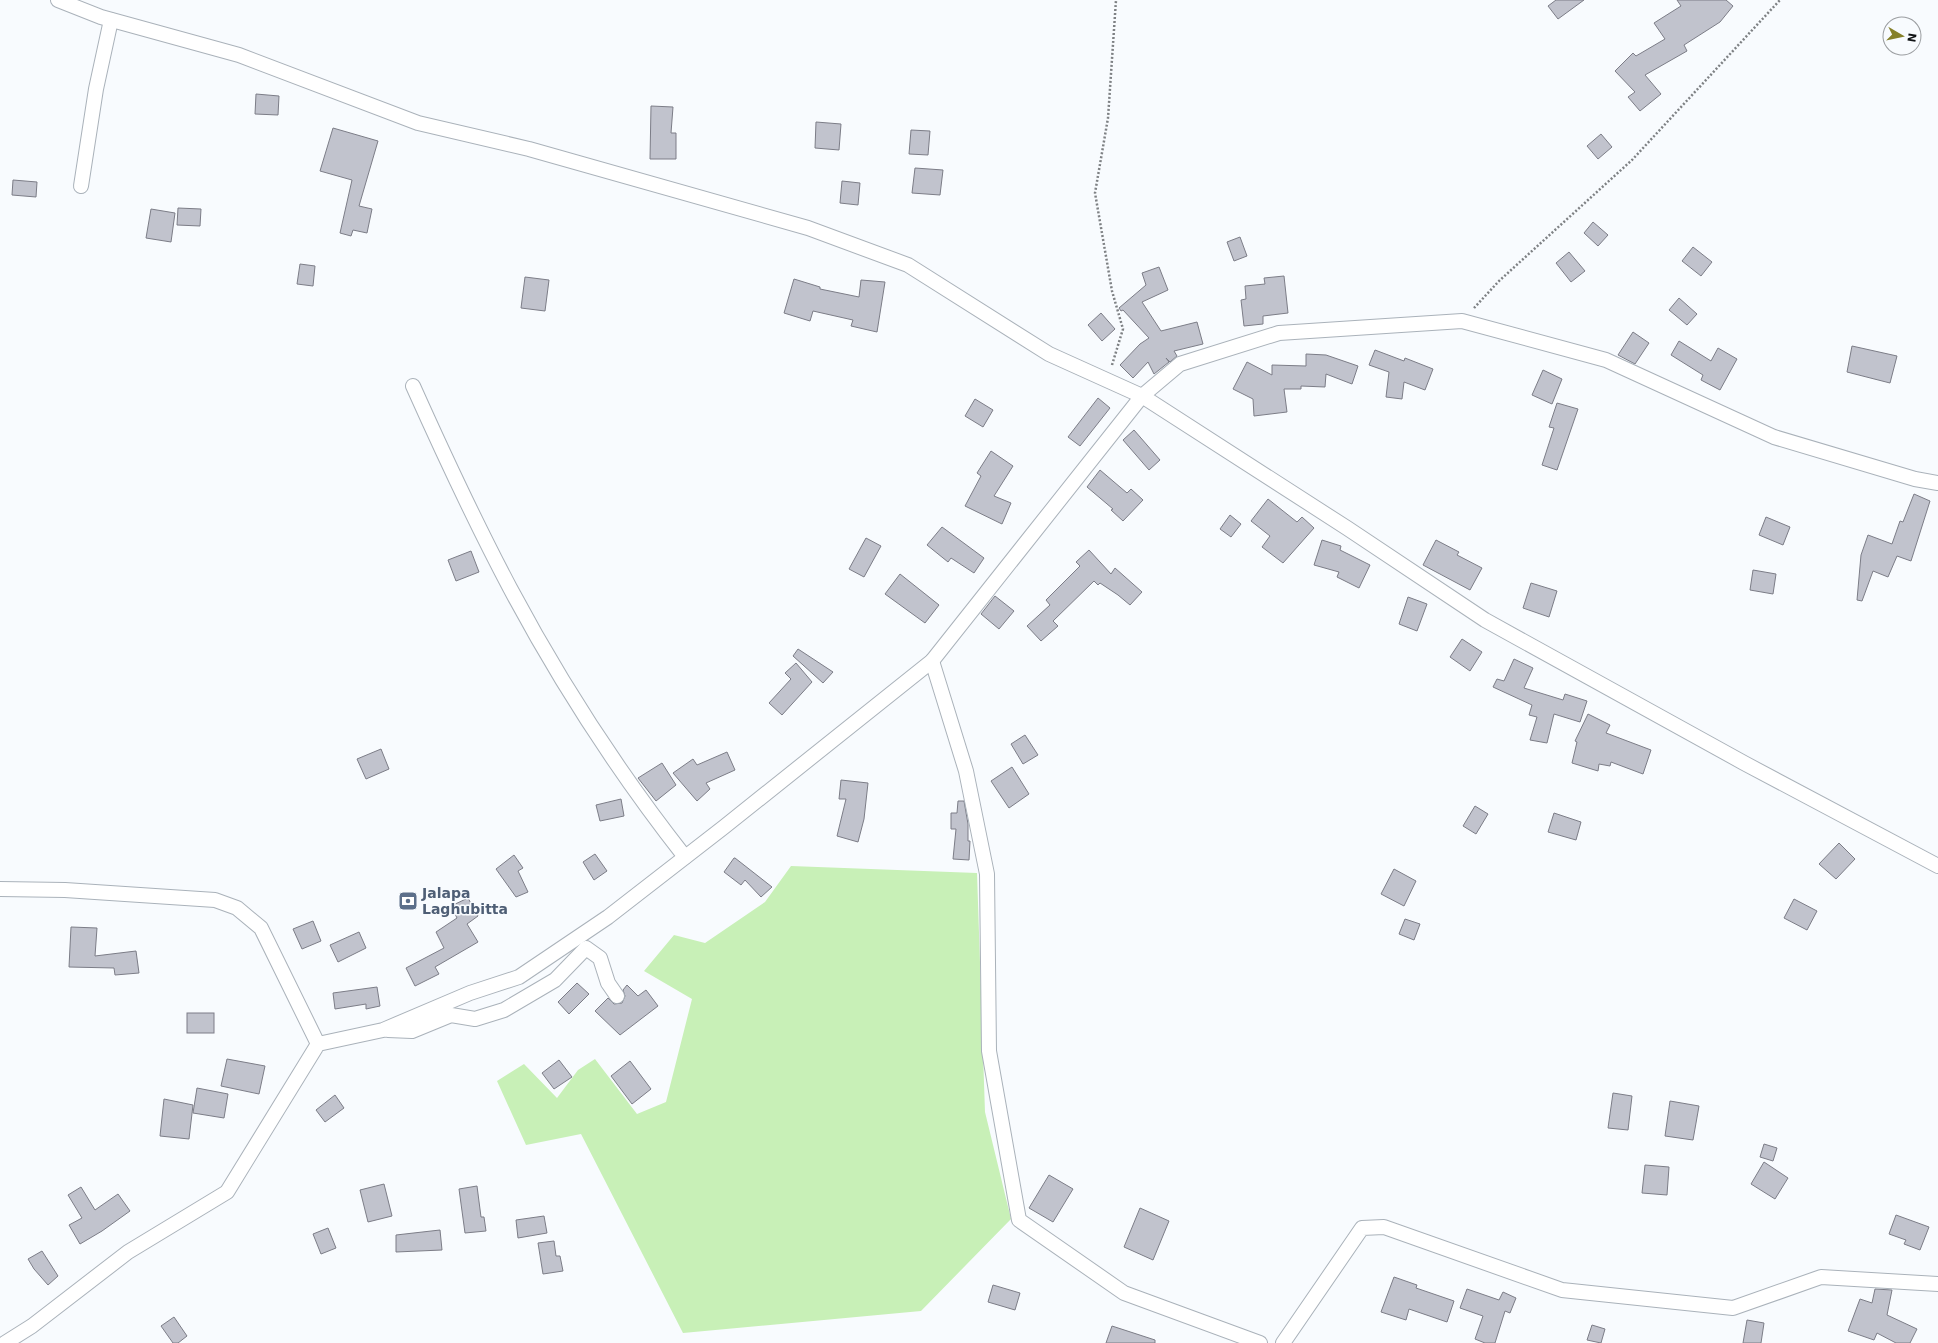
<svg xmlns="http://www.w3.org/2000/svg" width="1938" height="1343" font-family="'DejaVu Sans',sans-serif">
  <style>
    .green { fill: #c8f0b7 }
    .building { fill: #c1c3cd; stroke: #7c7d87 }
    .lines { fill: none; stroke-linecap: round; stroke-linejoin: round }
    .minor-casing { stroke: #aab2ba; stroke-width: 16 }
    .path { stroke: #7e8184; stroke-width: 2.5; stroke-dasharray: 2 2; stroke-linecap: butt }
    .minor { stroke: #fff; stroke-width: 14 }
    .labels { text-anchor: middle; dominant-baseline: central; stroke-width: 3; stroke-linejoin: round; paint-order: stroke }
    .service-label { font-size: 14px; font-weight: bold; fill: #4e5e75; stroke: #f8fbfe; text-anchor: start }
  </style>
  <rect width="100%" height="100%" fill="#f8fbfe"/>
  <!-- green -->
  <path class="green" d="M791,866l186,7 8,239 26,107 -90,92 -238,22 -102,-199 -55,11 -29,-64 27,-17 33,34 21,-28 17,-11 42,55 29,-12 26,-103 -48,-28 30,-36 31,8 60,-41z"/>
  <!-- building -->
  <g class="building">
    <path d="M1556,0h28l-26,19 -10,-13z"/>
    <path d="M1677,0h49l7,6 -13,16 -36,23 3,6 -42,24 16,19 -21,17 -12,-14 7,-5 -20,-21 18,-18 3,3 29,-17 -11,-16 27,-17z"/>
    <path d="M256,94l23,2 -1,19 -23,-1z"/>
    <path d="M651,106l22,1 -2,26h5v26h-26z"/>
    <path d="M816,122l25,2 -2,26 -24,-2z"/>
    <path d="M333,128l45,13 -19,65 13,3 -5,24 -14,-3 -2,6 -11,-3 12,-53 -32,-9z"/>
    <path d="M911,130l19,1 -2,24 -19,-1z"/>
    <path d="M1601,134l11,13 -14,12 -11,-13z"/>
    <path d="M915,168l28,2 -3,25 -28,-2z"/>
    <path d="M13,180l24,2 -1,15 -24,-2z"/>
    <path d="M842,181l18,2 -2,22 -18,-2z"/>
    <path d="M178,208l23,1 -1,17 -23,-1z"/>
    <path d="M151,209l24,4 -4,29 -25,-4z"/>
    <path d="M1593,222l15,13 -10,11 -14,-13z"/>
    <path d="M1240,237l7,19 -13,5 -7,-19z"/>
    <path d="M1693,247l19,15 -11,14 -19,-15z"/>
    <path d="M1569,252l16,19 -14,11 -15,-19z"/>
    <path d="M300,264l15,2 -2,20 -16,-2z"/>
    <path d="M1159,267l9,23 -26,12 19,29 36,-9 6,22 -29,7 3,5 -7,6 -4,-4 3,4 -15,12 -6,-12 -15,16 -13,-13 20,-21 9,-6 -26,-28 -2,1 -2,-3 27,-23 -4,-12z"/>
    <path d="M1284,276l4,37 -25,3v8l-19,2 -3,-26 5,-1 -1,-13 20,-2 -1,-6z"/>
    <path d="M525,277l24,3 -4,31 -24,-3z"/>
    <path d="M794,279l26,8v2l39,8 2,-17 24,2 -8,50 -26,-6 2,-6 -40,-9 -3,10 -26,-8z"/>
    <path d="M1679,298l18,16 -10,11 -18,-15z"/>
    <path d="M1101,313l14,16 -13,12 -14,-16z"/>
    <path d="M1633,332l16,11 -14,21 -17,-9z"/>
    <path d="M1679,341l32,20 7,-13 19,11 -17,31 -19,-10 2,-5 -32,-20z"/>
    <path d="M1852,346l45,10 -7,27 -43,-11z"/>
    <path d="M1375,350l29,11 1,-3 28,11 -8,21 -21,-8 -2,17 -16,-2 3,-25 -20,-7z"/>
    <path d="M1306,354l20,1 32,11 -6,18 -26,-10 -1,13 -24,-1v3h-17l3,23 -33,4 -1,-17 -20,-10 14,-27 25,13v-10l34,1z"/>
    <path d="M1543,370l19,9 -10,25 -20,-9z"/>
    <path d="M1098,398l12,10 -30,38 -12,-9z"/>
    <path d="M975,399l18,11 -10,17 -18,-11z"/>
    <path d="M1557,403l21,6 -21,61 -15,-5 12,-37 -5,-1z"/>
    <path d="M1134,430l26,30 -11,10 -26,-30z"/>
    <path d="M991,451l22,15 -19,30 17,7 -9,21 -37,-18 16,-30 -4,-3z"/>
    <path d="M1100,470l27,23 4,-4 12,11 -20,21 -12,-11 2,-1 -26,-22z"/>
    <path d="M1914,494l16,7 -19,60 -14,-5 -9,21 -15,-6 -11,30 -5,-1 4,-45 7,-20 24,9 8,-23 3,1z"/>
    <path d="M1268,499l29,23 5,-5 12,11 -31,35 -21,-16 8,-11 -19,-15z"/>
    <path d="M1230,515l11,9 -10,13 -11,-8z"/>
    <path d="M1766,517l24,10 -7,18 -24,-10z"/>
    <path d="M942,527l42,31 -10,15 -23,-15 -3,4 -21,-17z"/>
    <path d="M866,538l15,8 -17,31 -15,-8z"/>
    <path d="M1322,540l19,6 -1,4 30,15 -11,23 -22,-11 2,-5 -25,-7z"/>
    <path d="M1436,540l23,12 -2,3 25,13 -12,22 -47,-25z"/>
    <path d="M1089,550l22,24 4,-6 27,24 -12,13 -12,-10 -18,-12 -2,2 -4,-4 -41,40 5,5 -17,15 -14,-15 23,-21 -4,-5 34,-34 -4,-4z"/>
    <path d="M471,551l8,21 -23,9 -8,-21z"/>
    <path d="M1753,570l23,4 -3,20 -23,-4z"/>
    <path d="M900,574l39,31 -14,18 -40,-29z"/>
    <path d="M1531,583l26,8 -8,26 -26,-9z"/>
    <path d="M995,596l19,15 -15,18 -18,-15z"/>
    <path d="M1408,597l19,7 -10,27 -18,-7z"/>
    <path d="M1462,639l20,13 -12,19 -20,-14z"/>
    <path d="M798,649l35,23 -10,11 -30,-27z"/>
    <path d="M1514,659l19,9 -9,20 39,12 2,-6 22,7 -7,21 -26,-8 -7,29 -17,-3 7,-23 -8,-2 3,-10 -39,-18 4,-8 7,2z"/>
    <path d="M796,663l16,19 -30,33 -13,-12 22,-24 -6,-6z"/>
    <path d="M1588,714l22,11 -4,8 45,17 -8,24 -32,-12 -1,4 -11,-2 -1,7 -26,-8 5,-21 -2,-1z"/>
    <path d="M1025,735l13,20 -15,9 -12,-20z"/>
    <path d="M381,749l8,20 -23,10 -9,-20z"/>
    <path d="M727,752l8,18 -29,13 4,6 -13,12 -24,-28 20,-14 4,6z"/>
    <path d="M662,763l14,22 -20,16 -18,-23z"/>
    <path d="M1012,767l17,27 -20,14 -18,-27z"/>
    <path d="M841,780l27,3 -4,36 -6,23 -21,-6 9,-37h-7z"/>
    <path d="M621,799l3,17 -24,5 -4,-16z"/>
    <path d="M958,801h6l4,23v17h2l-1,19 -16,-1 3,-30h-5v-16h6z"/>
    <path d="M1475,806l13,8 -12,20 -13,-8z"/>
    <path d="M1554,813l27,9 -5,18 -28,-8z"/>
    <path d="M1839,843l16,16 -19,20 -17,-15z"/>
    <path d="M595,854l12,17 -13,9 -11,-18z"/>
    <path d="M514,855l9,13 -5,3 10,21 -12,5 -20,-28z"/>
    <path d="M734,858h1l37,29 -11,10 -16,-17 -4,5 -17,-13z"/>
    <path d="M1394,869l22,12 -12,25 -23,-12z"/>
    <path d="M468,898l10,18 -11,8 11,18 -43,25 4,7 -24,12 -9,-18 38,-20 -8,-16 21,-14 -6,-12z"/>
    <path d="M1794,899l23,12 -10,19 -23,-12z"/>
    <path d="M1405,919l15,5 -6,16 -15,-6z"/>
    <path d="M313,921l8,20 -19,8 -9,-20z"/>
    <path d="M71,927l26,1 -2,28 41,-5 3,22 -24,2 -1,-7 -45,-1z"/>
    <path d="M359,932l7,16 -28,14 -8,-17z"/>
    <path d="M577,983l12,11 -20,20 -11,-12z"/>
    <path d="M627,985l11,11 8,-6 12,16 -38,29 -25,-24 13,-13 6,6 8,-1 3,-7 -2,-6z"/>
    <path d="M377,987l3,19 -14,3v-5l-31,5 -2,-16z"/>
    <rect x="187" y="1013" width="27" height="20"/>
    <path d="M227,1059l38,7 -6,28 -38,-8z"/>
    <path d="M559,1060l13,17 -18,12 -12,-16z"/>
    <path d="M630,1061l21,28 -19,15 -21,-28z"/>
    <path d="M197,1088l31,6 -4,24 -31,-5z"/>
    <path d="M1613,1093l19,3 -4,34 -20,-2z"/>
    <path d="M335,1095l9,13 -19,14 -9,-12z"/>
    <path d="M164,1099l29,6 -4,34 -29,-3z"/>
    <path d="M1670,1101l29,5 -6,34 -28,-4z"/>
    <path d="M1764,1144l13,4 -4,13 -13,-4z"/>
    <path d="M1764,1162l24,16 -13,21 -24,-15z"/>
    <path d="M1645,1165l24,2 -2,28 -25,-2z"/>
    <path d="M1049,1175l24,14 -20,33 -24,-14z"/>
    <path d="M384,1184l8,32 -24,6 -8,-32z"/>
    <path d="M477,1186l4,31h3l2,14 -21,2 -6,-44z"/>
    <path d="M81,1187l14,23 23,-16 12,17 -28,20 -22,13 -11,-19 13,-7 -14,-23z"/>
    <path d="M1140,1208l29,13 -16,39 -29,-13z"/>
    <path d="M1896,1215l33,12 -9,23 -16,-6 2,-4 -17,-6z"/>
    <path d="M544,1216l3,17 -29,5 -2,-18z"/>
    <path d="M328,1228l8,20 -15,6 -8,-20z"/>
    <path d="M440,1230l2,20 -46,2v-17z"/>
    <path d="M554,1241l2,15h4l3,15 -20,3 -5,-31z"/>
    <path d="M42,1251l16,25 -10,9 -14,-16 -6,-10z"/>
    <path d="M1394,1277l23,8 -1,3 38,13 -7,21 -38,-13 -3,11 -25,-8z"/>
    <path d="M993,1285l27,8 -5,17 -27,-8z"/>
    <path d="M1467,1289l32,11 4,-8 13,6 -6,15 -5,-2 -10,32h-10l-10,-4 8,-23 -23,-8z"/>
    <path d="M1875,1289l17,1 -5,25 30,14 -7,14h-14l-19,-10 -3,7 -26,-9 12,-32 12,4z"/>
    <path d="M174,1317l13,19 -9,7h-5l-12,-17z"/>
    <path d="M1747,1320l17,3 -3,20h-18z"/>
    <path d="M1592,1325l13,4 -4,14 -14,-3z"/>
    <path d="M1112,1326l43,14v3h-49z"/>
  </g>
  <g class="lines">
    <defs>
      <g id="minor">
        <path d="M58,0l43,17 138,38 179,68 111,26 279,79 100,37 141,89 93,42 205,132 138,92 259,143 194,103"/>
        <path d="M81,186l15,-97 15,-69"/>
        <path d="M413,386c30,67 62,136 97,202 50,94 109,185 175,269"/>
        <path d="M932,661l34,110 21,103 2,177 30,169 105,73 136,50"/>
        <path d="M0,889l65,1 150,10 22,8 24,20 57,116"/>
        <path d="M388,1030l24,1 39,-16 24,4 29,-9 51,-30 31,-32 14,10 8,25 9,13"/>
        <path d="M5,1343l27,-17 96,-74 99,-60 91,-148 65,-14 87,-37 49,-16 89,-60 116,-90 208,-166 210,-265 38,-32 99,-31 183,-12 144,39 168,77 141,42 23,4"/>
        <path d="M1283,1343l79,-115 22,-1 178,63 171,18 88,-31 117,7"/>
      </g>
    </defs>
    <!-- minor casing -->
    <use href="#minor" class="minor-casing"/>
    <!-- path -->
    <g class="path">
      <path d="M1474,308l25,-27 133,-121 148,-160"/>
      <path d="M1112,365l11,-36 -11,-38 -17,-98 13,-75 8,-118"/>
    </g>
    <!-- minor -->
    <use href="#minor" class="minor"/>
  </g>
  <!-- icons -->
  <defs>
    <symbol id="bank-square" viewBox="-11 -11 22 22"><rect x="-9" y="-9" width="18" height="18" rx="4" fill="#5c6f8a" stroke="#f8fbfe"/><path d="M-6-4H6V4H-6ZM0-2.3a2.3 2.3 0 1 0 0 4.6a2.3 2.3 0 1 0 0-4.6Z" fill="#fff"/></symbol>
  </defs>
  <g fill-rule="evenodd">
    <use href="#bank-square" x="397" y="890" width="22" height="22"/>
  </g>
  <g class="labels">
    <!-- service labels -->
    <g class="service-label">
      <text x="422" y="893">Jalapa<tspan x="422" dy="16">Laghubitta</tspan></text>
    </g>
  </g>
  <!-- north arrow -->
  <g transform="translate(1902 36) rotate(99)"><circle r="19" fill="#f8fbfe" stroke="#9b9ea1"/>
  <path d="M0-3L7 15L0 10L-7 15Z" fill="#86812a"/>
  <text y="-6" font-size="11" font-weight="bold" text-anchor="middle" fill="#101315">N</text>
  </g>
</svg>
